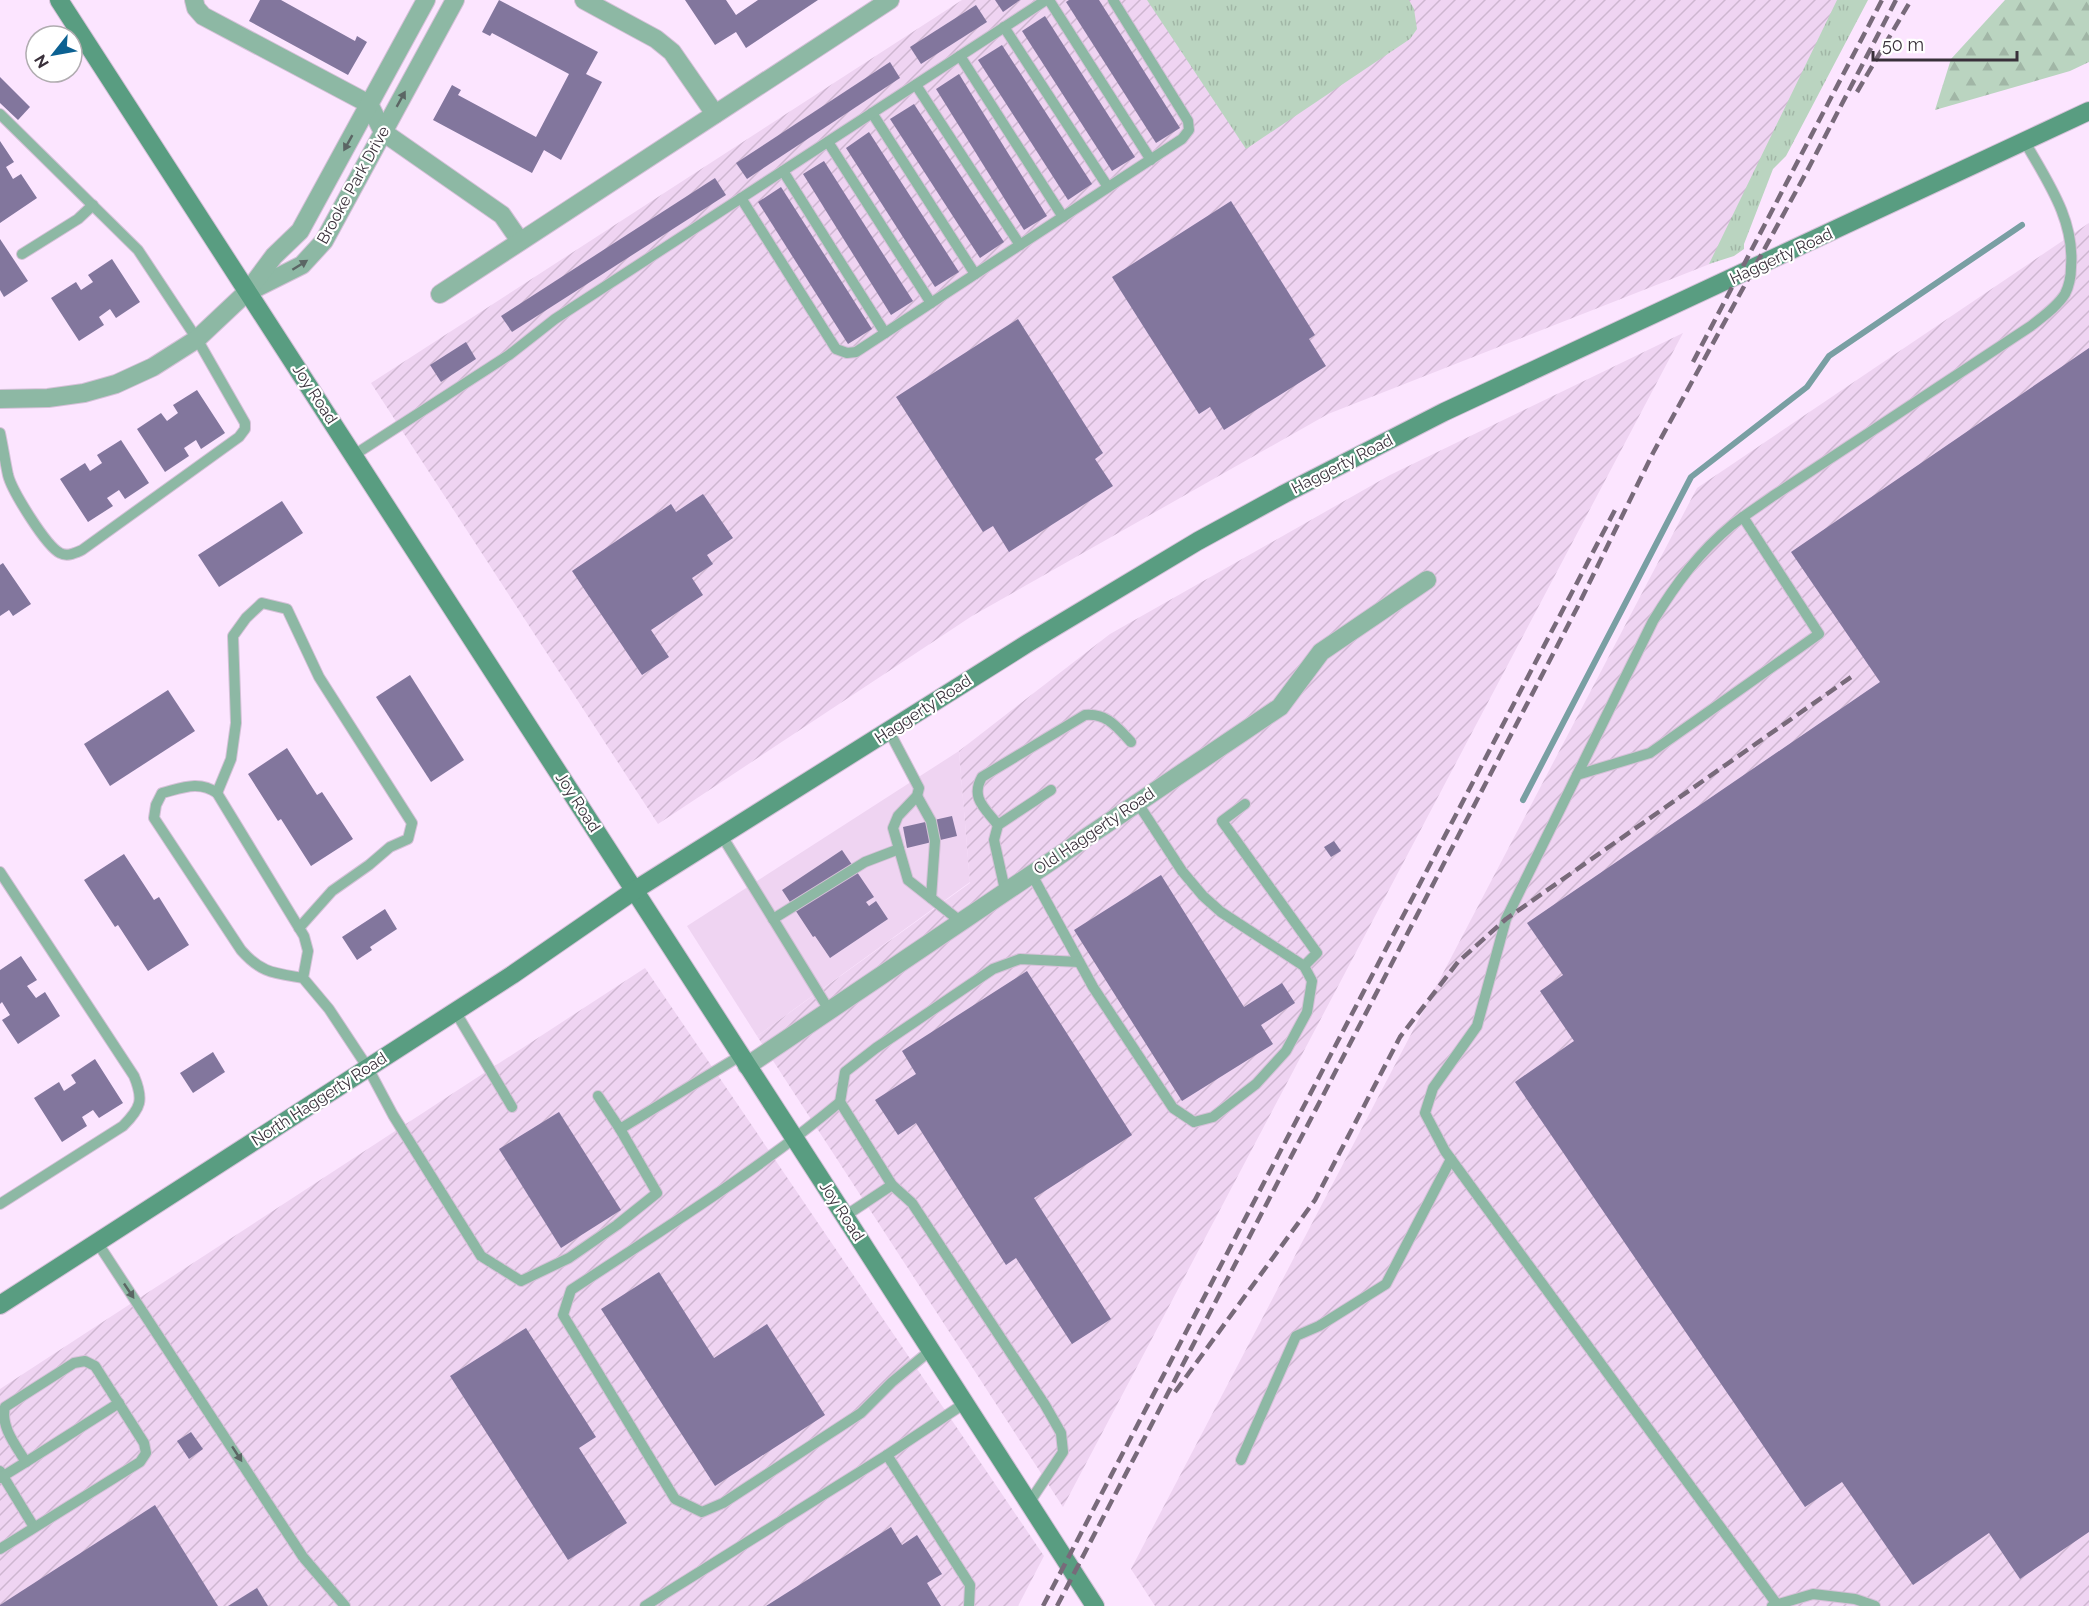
<svg xmlns="http://www.w3.org/2000/svg" width="2089" height="1606" font-family="Raleway,sans-serif">
  <style>
    .built { fill: #efd4f2 }
    .industrial { fill: url(#industrial-furrows) }
    .grass { fill: url(#grass-tufts) }
    .forest { fill: url(#forest-firs) }
    .lines { fill: none; stroke-linecap: round; stroke-linejoin: round }
    .stream { stroke: #799fa3; stroke-width: 6 }
    .building { fill: #82769d }
    .lane-casing { stroke: #d5c1d8; stroke-width: 12 }
    .street-casing { stroke: #d5c1d8; stroke-width: 20 }
    .secondary-casing { stroke: #d5c1d8; stroke-width: 20 }
    .lane { stroke: #8db8a4; stroke-width: 10 }
    .street { stroke: #8db8a4; stroke-width: 18 }
    .secondary { stroke: #599d81; stroke-width: 18 }
    .rail { stroke: #786a7a; stroke-width: 4.5; stroke-dasharray: 12 6; stroke-linecap: butt }
    .oneway { fill: #5b6664 }
    .labels { text-anchor: middle; dominant-baseline: central; stroke-width: 4.5; stroke-linejoin: round; paint-order: stroke }
    .street-label { font-size: 16px; fill: #39303a; stroke: #fff }
  </style>
  <defs>
    <pattern id="industrial-furrows" width="10" height="10" patternUnits="userSpaceOnUse" patternTransform="scale(1.5)"><rect width="10" height="10" fill="#efd4f2"/><path d="M-1 1l2-2M0 10L10 0M9 11l2-2" fill="none" stroke="#ceb6d0"/></pattern>
    <pattern id="grass-tufts" width="24" height="20" patternUnits="userSpaceOnUse" patternTransform="scale(1.5)"><rect width="24" height="20" fill="#bad4c0"/><path d="M3 7l-1-3M5 7V3M7 7l1-3M15 17l-1-3M17 17v-4M19 17l1-3" fill="none" stroke="#a1b6a6"/></pattern>
    <pattern id="forest-firs" width="22" height="20" patternUnits="userSpaceOnUse" patternTransform="scale(1.5)"><rect width="22" height="20" fill="#bad4c0"/><path d="M5 1l3.5 6h-7zM16 11l3.5 6h-7z" fill="#a1b6a6"/></pattern>
  </defs>
  <rect width="100%" height="100%" fill="#fce5ff"/>
  <!-- built -->
  <path class="built" d="M959,751l11,131 -213,154 -70,-110z"/>
  <!-- industrial -->
  <g class="industrial">
    <path d="M962,0h890l-132,260 -392,154 -356,202 -314,208 -287,-441z"/>
    <path d="M2089,223v1383h-934l-24,-37 566,-1081z"/>
    <path d="M1683,333l-620,1174 -306,-471 213,-153 -11,-132 151,-117 280,-159z"/>
    <path d="M645,968l399,588 -26,50h-1018v-217z"/>
  </g>
  <!-- grass -->
  <g class="grass">
    <path d="M1147,0h262l5,9 3,20 -7,10 -164,110z"/>
    <path d="M1837,0h31l-82,156 -13,13 -29,75v5l-10,7 -25,8z"/>
  </g>
  <!-- forest -->
  <path class="forest" d="M2005,0h84v62l-19,9 -135,39 16,-51z"/>
  <g class="lines">
    <!-- stream -->
    <path class="stream" d="M1523,800l168,-323 116,-90 22,-31 193,-131"/>
  </g>
  <!-- building -->
  <g class="building">
    <path d="M260,0h21l74,41 2,-5 10,6 -19,33 -99,-54z"/>
    <path d="M499,0l99,52 -12,22 16,8 -41,78 -17,-10 -12,23 -99,-53 19,-35 9,5 -3,5 78,42 33,-63 -77,-41 -2,3 -8,-4z"/>
    <path d="M685,0h41l10,15 22,-15h60l-72,48 -10,-16 -21,13z"/>
    <path d="M995,0h25l-17,12z"/>
    <path d="M1069,0h30l81,128 -24,15 -90,-141z"/>
    <path d="M976,5l11,17 -66,42 -11,-17z"/>
    <path d="M1045,16l90,141 -23,14 -90,-140z"/>
    <path d="M1002,45l90,139 -24,16 -90,-140z"/>
    <path d="M890,62l10,16 -153,101 -11,-16z"/>
    <path d="M959,74l88,142 -23,14 -88,-141z"/>
    <path d="M0,77l30,30 -12,13 -18,-17z"/>
    <path d="M914,104l90,138 -24,16 -90,-139z"/>
    <path d="M869,132l90,140 -24,15 -89,-139z"/>
    <path d="M0,141l14,21 -8,5 7,12 8,-5 16,24 -37,25z"/>
    <path d="M824,161l89,140 -22,14 -88,-141z"/>
    <path d="M715,178l11,17 -214,137 -11,-16z"/>
    <path d="M781,187l91,142 -24,15 -90,-142z"/>
    <path d="M1231,201l84,134 -6,4 17,27 -102,64 -14,-23 -11,7 -87,-137z"/>
    <path d="M0,239l28,42 -24,16 -4,-7z"/>
    <path d="M112,259l28,43 -24,16 -6,-9 -11,8 5,8 -25,16 -28,-43 25,-16 5,8 12,-8 -5,-7z"/>
    <path d="M1018,319l85,134 -8,6 18,27 -104,66 -16,-26 -10,6 -87,-135z"/>
    <path d="M466,342l10,17 -35,23 -11,-17z"/>
    <path d="M2089,348v1184l-69,47 -31,-46 -76,52 -71,-103 -37,25 -290,-425 59,-41 -34,-50 23,-16 -36,-52 353,-241 -89,-130z"/>
    <path d="M197,390l28,43 -24,16 -5,-9 -12,8 5,8 -24,16 -28,-43 24,-16 6,8 11,-8 -5,-8z"/>
    <path d="M121,440l28,43 -24,16 -6,-9 -12,8 6,8 -25,16 -28,-43 25,-16 5,8 12,-8 -5,-8z"/>
    <path d="M703,494l30,44 -26,17 6,9 -21,14 11,17 -52,35 18,27 -27,18 -70,-104 99,-67 5,8z"/>
    <path d="M282,501l21,32 -84,54 -21,-32z"/>
    <path d="M3,563l28,41 -18,12 -4,-6 -9,6v-51z"/>
    <path d="M410,675l54,85 -33,22 -55,-85z"/>
    <path d="M168,690l27,41 -85,55 -26,-42z"/>
    <path d="M287,748l30,47 5,-3 31,47 -42,27 -30,-47 -3,2 -30,-47z"/>
    <path d="M952,816l5,20 -50,12 -4,-21z"/>
    <path d="M1334,841l7,10 -10,6 -7,-10z"/>
    <path d="M842,850l32,47 -8,5 3,4 7,-5 12,18 -58,39 -15,-22 -2,1 -31,-47z"/>
    <path d="M124,854l30,46 5,-3 30,48 -41,26 -30,-46 -3,2 -31,-47z"/>
    <path d="M1161,875l83,132 38,-24 13,20 -34,22 12,19 -91,57 -108,-171z"/>
    <path d="M385,909l12,20 -27,18 2,3 -15,10 -15,-23z"/>
    <path d="M21,956l16,24 -10,6 9,12 9,-6 15,24 -42,28 -16,-24 8,-5 -8,-13 -2,2v-34z"/>
    <path d="M1027,971l105,164 -98,63 77,121 -39,25 -56,-86 -10,7 -90,-142 -18,12 -23,-35 41,-26 -14,-23z"/>
    <path d="M213,1052l12,20 -32,21 -13,-20z"/>
    <path d="M95,1059l28,44 -24,15 -6,-8 -11,7 5,9 -25,16 -28,-44 25,-16 5,9 12,-8 -5,-8z"/>
    <path d="M559,1112l62,98 -60,38 -62,-99z"/>
    <path d="M659,1272l55,86 53,-34 58,91 -110,71 -114,-177z"/>
    <path d="M526,1328l70,109 -17,11 48,75 -59,37 -118,-184z"/>
    <path d="M191,1432l12,17 -14,10 -12,-18z"/>
    <path d="M155,1505l63,101h-218v-1z"/>
    <path d="M891,1527l11,18 15,-10 25,39 -15,9 14,23h-175z"/>
    <path d="M257,1588l11,18h-40z"/>
  </g>
  <g class="lines">
    <defs>
      <g id="lane">
        <path d="M1049,0l102,160"/>
        <path d="M1004,27l104,160"/>
        <path d="M960,56l103,161"/>
        <path d="M916,85l104,160"/>
        <path d="M872,113l103,161"/>
        <path d="M0,114l138,136 59,89 48,84v6l-6,8 -157,113c-7,3 -15,7 -22,3 -14,-7 -48,-62 -52,-78 -3,-14 -5,-28 -8,-42"/>
        <path d="M828,142l103,161"/>
        <path d="M783,171l102,162"/>
        <path d="M741,198l95,151 11,4 9,-1 326,-213 7,-9 -1,-9 -75,-121"/>
        <path d="M22,254l56,-35 15,-14"/>
        <path d="M354,455l155,-100 46,-36 491,-319"/>
        <path d="M889,731l30,57 -2,8 -19,20 -5,12 15,52 52,41"/>
        <path d="M1577,775l73,-22 169,-119 -76,-117"/>
        <path d="M217,793l14,-34 5,-36 -3,-87 13,-18 16,-15 25,6 32,68 93,146 -4,16 -18,8 -21,18 -37,26 -33,37"/>
        <path d="M917,796l14,25 4,20 -4,57"/>
        <path d="M1245,804l-23,17 95,132 -13,13"/>
        <path d="M998,825c-13,-17 -28,-27 -16,-48l103,-62c22,-2 32,12 46,27"/>
        <path d="M722,836l107,174"/>
        <path d="M0,872l134,204c10,24 7,32 -11,50l-123,78"/>
        <path d="M1031,873l62,114 80,121 21,14 19,-5 43,-33 30,-33 21,-39 5,-31 -8,-15 -83,-54 -18,-16 -21,-25 -45,-69"/>
        <path d="M1005,890l-11,-50 4,-15 53,-35"/>
        <path d="M773,919l92,-57 34,-13"/>
        <path d="M303,978c-29,-5 -42,-5 -62,-28l-87,-132 2,-13 6,-12c20,-5 37,-13 55,0l87,143 4,15 -5,27 26,31 39,59 25,47 88,141 40,25 48,-23 48,-33 40,-32 -37,-64"/>
        <path d="M455,1011l57,96"/>
        <path d="M598,1096l22,33 120,-73"/>
        <path d="M840,1102l5,-30 31,-24 117,-79 27,-10 59,3"/>
        <path d="M845,1216l47,-31"/>
        <path d="M97,1242l206,315 42,49"/>
        <path d="M931,1350l-39,32 -31,31 -138,90 -21,9 -27,-13 -112,-184 8,-25c91,-60 185,-118 269,-188l52,83 20,18 133,202 16,28 2,19 -34,51"/>
        <path d="M887,1455l83,130 -1,21"/>
        <path d="M1241,1460l55,-124 23,-10 67,-42 65,-125"/>
        <path d="M26,1462l93,-59"/>
        <path d="M0,1471l34,56"/>
        <path d="M0,1478l26,-16c-10,-16 -26,-36 -21,-55l69,-44 11,-2 10,5 49,77 2,10 -6,9 -140,87"/>
        <path d="M1776,1603l-331,-452 -20,-38 8,-25 44,-62 29,-107 147,-298c22,-36 46,-69 79,-96 13,-10 27,-19 41,-29l258,-170c11,-9 26,-19 34,-32 4,-8 6,-19 6,-27 4,-47 -24,-86 -46,-125"/>
        <path d="M645,1606l242,-151 78,-52"/>
        <path d="M1772,1606l41,-12 42,5 20,7"/>
      </g>
      <g id="street">
        <path d="M194,0l2,8 7,8 166,88 14,28 119,83 18,26"/>
        <path d="M584,0l72,39 16,13 43,62"/>
        <path d="M250,291l52,-26 22,-24 131,-241"/>
        <path d="M440,294l450,-294"/>
        <path d="M0,399l48,-1 36,-5 32,-9 37,-17 44,-28 51,-48 26,-35 26,-25 126,-231"/>
        <path d="M747,1066l533,-359 41,-55 106,-72"/>
      </g>
      <g id="secondary">
        <path d="M59,0l758,1173 278,433"/>
        <path d="M0,1305l512,-330 123,-85 393,-247 170,-102 86,-47 160,-82 645,-301"/>
      </g>
    </defs>
    <!-- lane casing -->
    <use href="#lane" class="lane-casing"/>
    <!-- street casing -->
    <use href="#street" class="street-casing"/>
    <!-- secondary casing -->
    <use href="#secondary" class="secondary-casing"/>
    <!-- lane -->
    <use href="#lane" class="lane"/>
    <!-- street -->
    <use href="#street" class="street"/>
    <!-- secondary -->
    <use href="#secondary" class="secondary"/>
    <!-- rail -->
    <g class="rail">
      <path d="M1857,92l54,-92"/>
      <path d="M1693,362l189,-362"/>
      <path d="M1175,1392l140,-192 85,-163 58,-75 48,-43 348,-244"/>
      <path d="M1043,1606l573,-1098"/>
      <path d="M1057,1606l520,-998 76,-155 153,-280 90,-173"/>
    </g>
  </g>
  <!-- one-way arrows -->
  <defs><path id="oneway-solid" d="M-6-.8H1V-3.2L6.5 0L1 3.2V.8H-6Z" transform="scale(1.5)"/></defs>
  <g class="oneway">
    <use href="#oneway-solid" transform="translate(401 99) rotate(-61)"/>
    <use href="#oneway-solid" transform="translate(348 143) rotate(119)"/>
    <use href="#oneway-solid" transform="translate(300 265) rotate(-32)"/>
    <use href="#oneway-solid" transform="translate(129 1291) rotate(56)"/>
    <use href="#oneway-solid" transform="translate(237 1454) rotate(57)"/>
  </g>
  <g class="labels">
    <!-- street labels -->
    <g class="street-label">
      <text transform="translate(353 185) rotate(-61)">Brooke Park Drive</text>
      <text transform="translate(1781 256) rotate(-25)">Haggerty Road</text>
      <text transform="translate(315 394) rotate(57)">Joy Road</text>
      <text transform="translate(1342 464) rotate(-27)">Haggerty Road</text>
      <text transform="translate(923 709) rotate(-33)">Haggerty Road</text>
      <text transform="translate(578 802) rotate(57)">Joy Road</text>
      <text transform="translate(1094 831) rotate(-34)">Old Haggerty Road</text>
      <text transform="translate(319 1099) rotate(-33)">North Haggerty Road</text>
      <text transform="translate(842 1211) rotate(57)">Joy Road</text>
    </g>
  </g>
  <!-- north arrow -->
  <g transform="translate(54 54) rotate(239)"><circle r="28" fill="#ffffff" stroke="#b0acb0" stroke-width="1.5"/>
  <path d="M0-4.5L10 22L0 15L-10 22Z" fill="#0c6192"/>
  <text y="-9" font-size="16" font-weight="bold" text-anchor="middle" fill="#39303a">N</text>
  </g>
  <!-- scale -->
  <path d="M1873 51v9h144v-9" fill="none" stroke="#39303a" stroke-width="3"/>
  <text x="1882" y="51" font-size="18" fill="#39303a" stroke="#ffffff" stroke-width="4.5" paint-order="stroke">50 m</text>
</svg>
